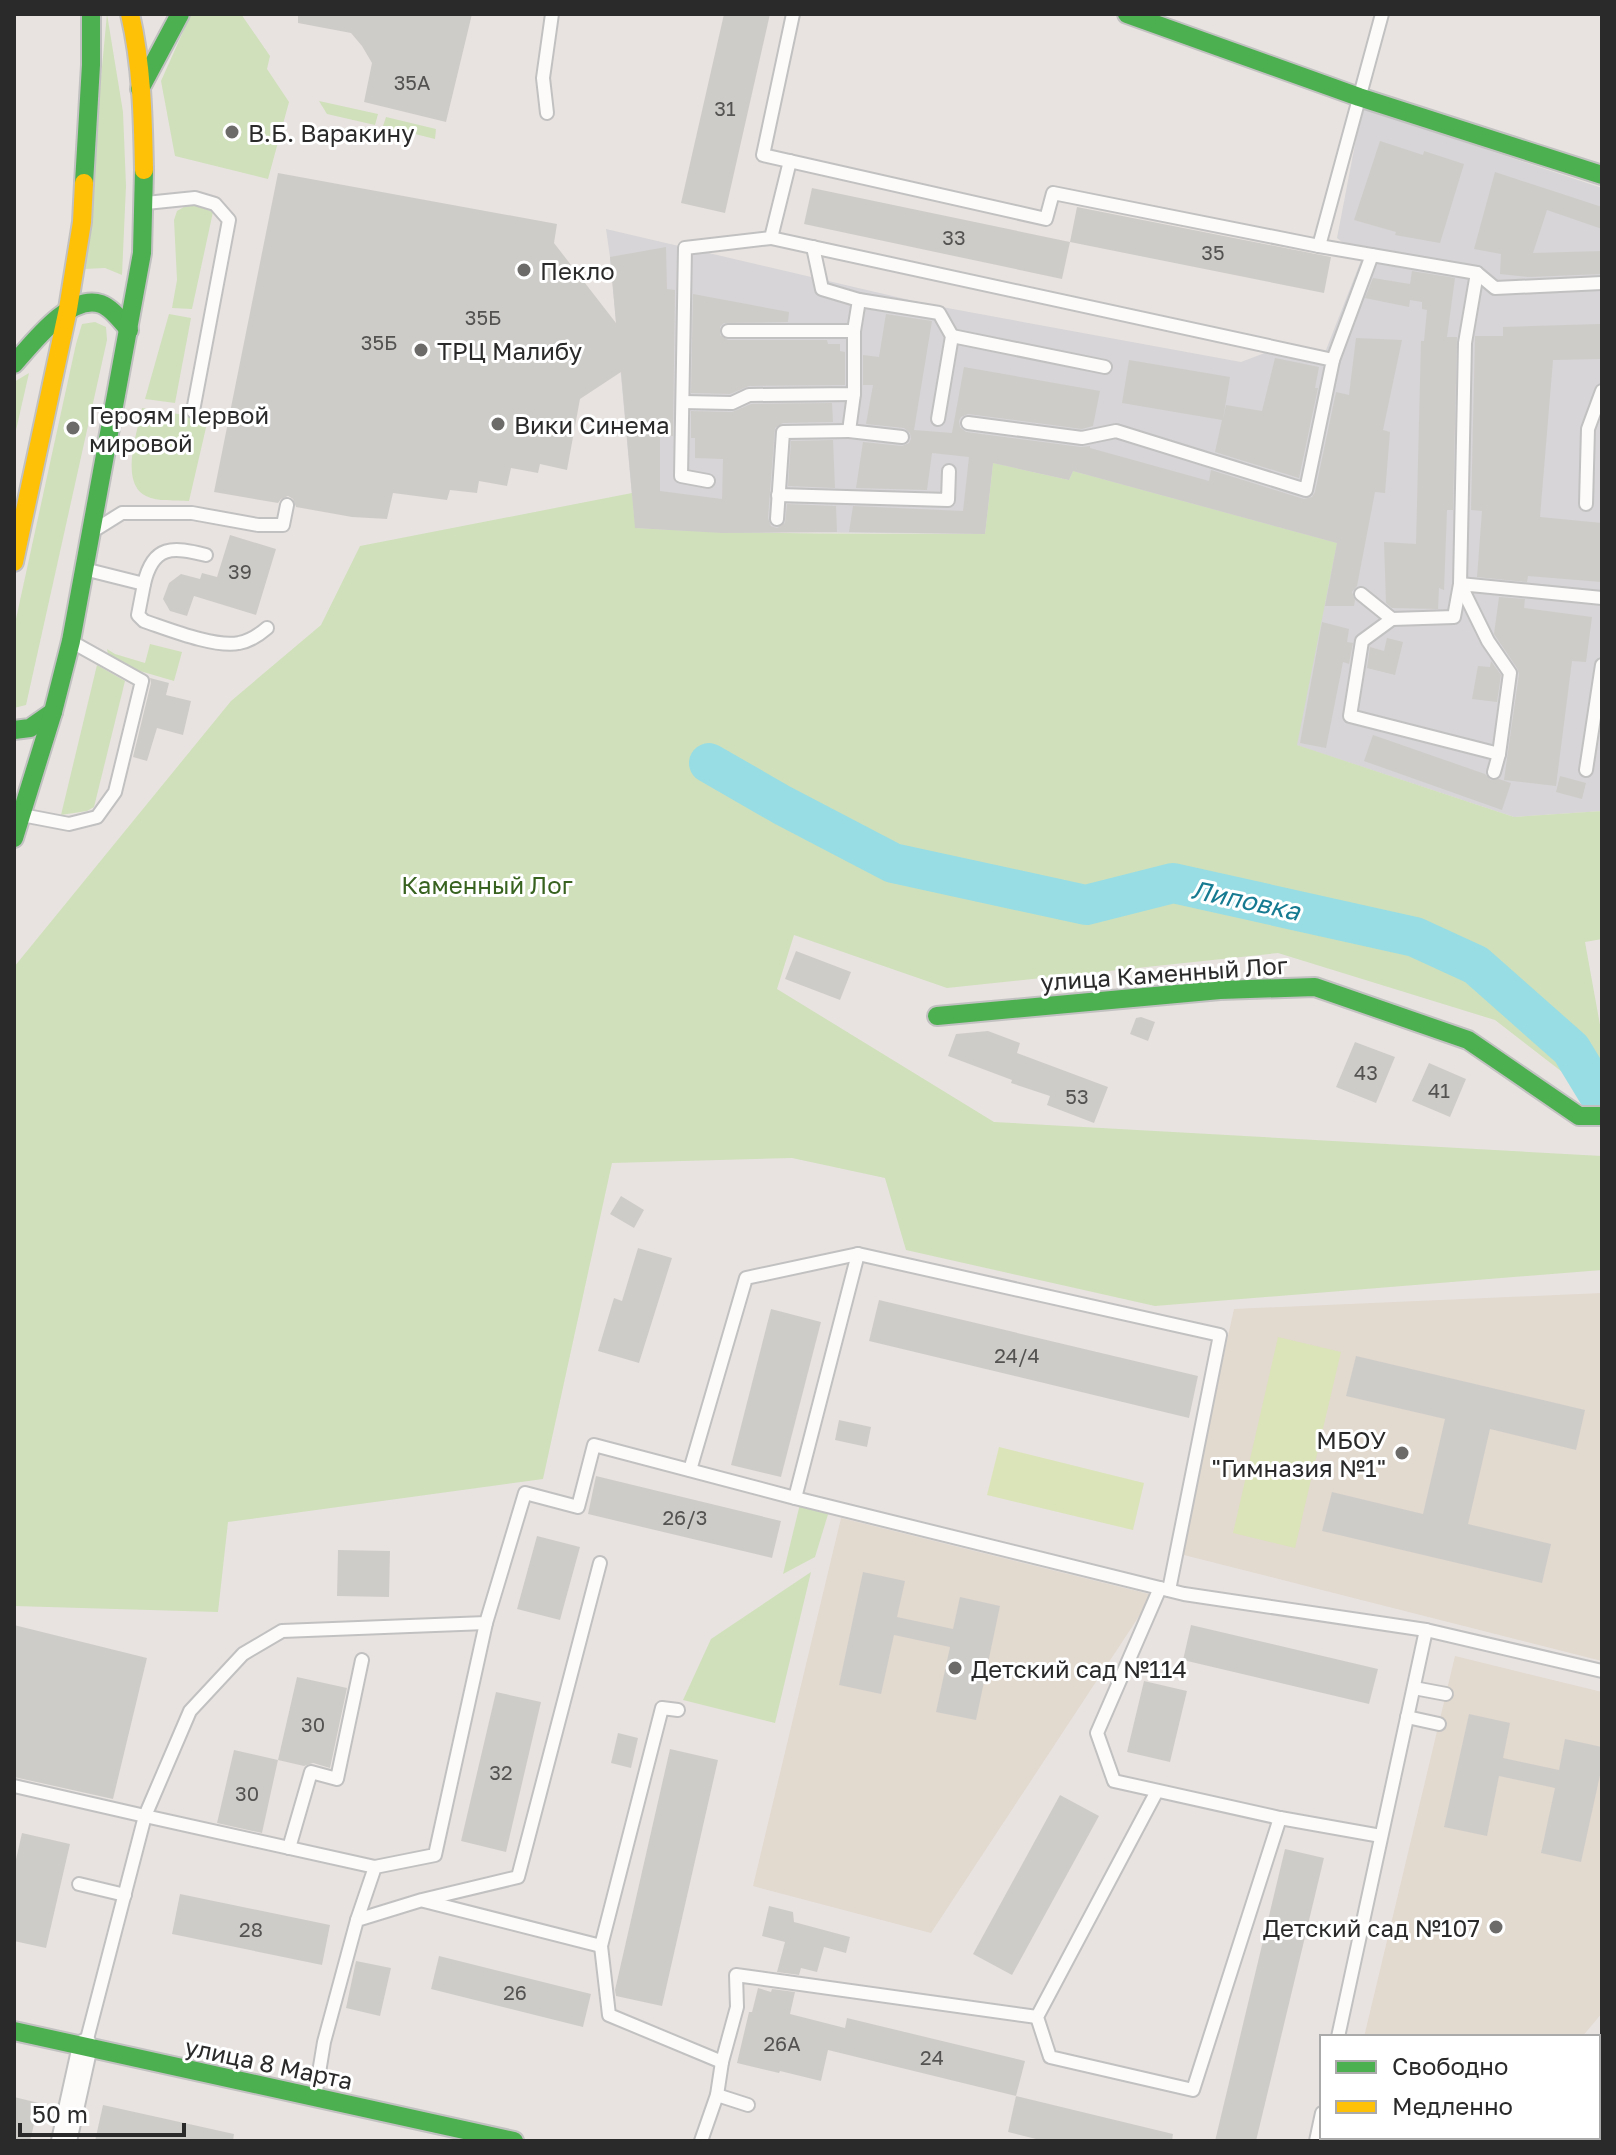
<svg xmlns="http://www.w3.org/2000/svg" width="1616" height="2155" font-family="'Golos Text',sans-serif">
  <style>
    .industrial { fill: #d7d5d7 }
    .education { fill: #e2d9cf }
    .green { fill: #d0e0bb }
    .pitch { fill: #dbe4b9 }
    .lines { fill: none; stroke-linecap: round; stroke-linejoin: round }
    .river { stroke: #98dde4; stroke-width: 40 }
    .building { fill: #ceccc9 }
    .lane-casing { stroke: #c2c1c1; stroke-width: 16 }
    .street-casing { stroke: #c2c1c1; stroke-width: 28 }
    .fast-casing { stroke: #c2c1c1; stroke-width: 22 }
    .slow-casing { stroke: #c2c1c1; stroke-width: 22 }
    .lane { stroke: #fcfbfa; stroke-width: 12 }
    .street { stroke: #fcfbfa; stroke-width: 24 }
    .fast { stroke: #4caf50; stroke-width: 18 }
    .slow { stroke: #ffc107; stroke-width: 18 }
    .poi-dot { fill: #6c6b6a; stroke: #fff; stroke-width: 3 }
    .labels { text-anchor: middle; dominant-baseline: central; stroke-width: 6; stroke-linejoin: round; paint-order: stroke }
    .number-label { font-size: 20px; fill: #545352 }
    .poi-label { font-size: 24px; fill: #2a2a2a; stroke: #fff; text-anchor: start }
    .park-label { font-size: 24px; fill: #37621f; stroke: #fff }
    .street-label { font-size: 24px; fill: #2a2a2a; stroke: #fff }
    .water-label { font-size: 26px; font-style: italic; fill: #167a91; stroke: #fff }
  </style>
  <rect width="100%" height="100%" fill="#e8e3e0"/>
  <!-- industrial -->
  <path class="industrial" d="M1362,108l240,80v623l-88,6 -218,-72 40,-201 -263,-72 -4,8 -76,-16 -8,70 -200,-2 -63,1 -87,-5 -25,-271 -4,-28 325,76 310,57 37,-14 46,7 38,-97 -25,-20z"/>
  <!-- education -->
  <g class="education">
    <path d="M1602,1293v368l-422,-107 54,-245z"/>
    <path d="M841,1518l312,77 -222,338 -178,-47z"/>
    <path d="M1455,1656l147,36v321l-20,24h-218z"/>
  </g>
  <!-- green -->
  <g class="green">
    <path d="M107,14l16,98 3,74 -4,89 -17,-7 -22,1z"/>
    <path d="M191,14h50l29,42 -3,13 22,33 -21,77 -93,-23 -14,-75z"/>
    <path d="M319,101l59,13 -3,11 -48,-11z"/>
    <path d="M386,117l50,12 -1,10 -52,-13z"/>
    <path d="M191,203l22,9 -21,97 -20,-1 5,-28 -3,-60 3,-9z"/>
    <path d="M169,314l22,4 -16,85 -30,-4z"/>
    <path d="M95,322l11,5 1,13 -81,365 -12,3v-80l62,-284 6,-20z"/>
    <path d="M29,373l-15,66v-57z"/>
    <path d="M142,408l66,11 -19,82c-13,-1 -31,1 -43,-5 -27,-14 -8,-65 -4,-88z"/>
    <path d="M993,463l76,17 4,-9 264,72 -40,202 217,72 88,-6v128l-17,3 17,94v49l-10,10 -97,-75 -217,-67 -331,35 -153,-53 -17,54 217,133 608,34v114l-447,36 -249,-56 -21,-72 -93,-20 -180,5 -69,316 -315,43 -10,90 -204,-6v-639l217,-266 90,-76 39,-79 272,-53 4,35c116,7 232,5 349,6z"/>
    <path d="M150,644l32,8 -8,29 -41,-12 -25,-15 -1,-5 8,5 30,9z"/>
    <path d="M97,665l28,16 -31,126 -7,4 -26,4z"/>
    <path d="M800,1504l29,7 -14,46 -32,17z"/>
    <path d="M811,1572l-36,151 -92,-23 28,-61z"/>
  </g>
  <!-- pitch -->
  <g class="pitch">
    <path d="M1278,1337l63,15 -46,196 -62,-15z"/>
    <path d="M999,1447l145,36 -11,47 -146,-35z"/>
  </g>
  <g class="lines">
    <!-- river -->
    <path class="river" d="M709,763l73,42 111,58 193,42 87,-22 242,54 61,28 95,84 31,51"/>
  </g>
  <!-- building -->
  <g class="building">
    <path d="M298,14h174l-26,108 -82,-20 8,-39 -10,-17 -11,-13 -53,-10z"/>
    <path d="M724,14h46l-45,199 -44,-10z"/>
    <path d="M1380,141l43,14 1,-4 40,13 -24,79 -45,-8 1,-3 -42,-12z"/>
    <path d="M1495,172l107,35v22l-55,-19 -14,43 69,-2v23l-73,3 -29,-3 1,-20 -27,-5z"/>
    <path d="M278,173l279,51 -3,19 62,80 -6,-66 56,-10 1,42 8,1 -2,146 -13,-1v56l62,8 1,-40 -28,-1v-20h-4v-27l41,1 19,-8 81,-1 1,19 -50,1 -8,5 -7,90 3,8 6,2 8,-5 2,-19 49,2 1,26 -115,1 -87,-5 -14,-156 -41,27 -13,71 -27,-6 -2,9 -27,-5 -4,18 -28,-5 -2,12 -27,-3 -3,10 -54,-7 -6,26 -35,-2 -56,-10 -3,-8 -5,-3 -7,3 -3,4 -64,-11z"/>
    <path d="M812,188l258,54 -8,37 -258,-55z"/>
    <path d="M1077,207l254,50 -7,36 -254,-51z"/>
    <path d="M1412,271l43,7 -8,59h10l-4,173h-6l-3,80 -5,-2 -1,21 -46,-1 -6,-5 -2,-61 32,2 5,-203h3l3,-31 -5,-1v-7l-12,-2 -1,7 -44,-9 8,-20 37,6z"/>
    <path d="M693,294l96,18 -1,10 -64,1 -4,4v8l8,5h99l1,4h12v7l5,1v33l-96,1 -19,8 -39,-1z"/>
    <path d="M886,314l46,7 -18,109 38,3 12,-66 136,24 -7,35 -11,3 -114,-15 -7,3 -2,4 1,6 6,5 115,15 9,-1v2l119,33 2,-11 93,29 8,-2 3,-5 21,-100 13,3 7,-57 46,2 -19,90 7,2 -5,61 -10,-1 -18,94 -5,6 3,8 -1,6h-29l12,-63 -264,-72 -4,9 -76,-17 -8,71 -136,-2 4,-26 110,5 6,-54 -37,-4 -5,37 -71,-2 7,-46 39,4 7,-3 2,-4 -1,-6 -6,-5 -38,-4 7,-39h-10v-30l16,2z"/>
    <path d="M1600,324v35l-47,1 -13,157 62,6v59l-74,-6 -1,6 -50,-5 5,-66 -11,-1 4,-174h28v-9z"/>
    <path d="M1275,358l44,9 -4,21h3l-19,90 -84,-26 7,-32 -100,-17 7,-43 101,17 -7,42 3,-14 36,6z"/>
    <path d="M833,440l2,48 -47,-2 3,-45z"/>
    <path d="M230,535l46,14 -20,66 -62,-19 -7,20 -17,-5 -7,-12 6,-16 12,-9 19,5 2,-6 15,4z"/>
    <path d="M1499,597l26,2 -1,9 68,9 -6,45 -14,-1 -16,125 -52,-6 15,-106 -2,-6 -23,-34z"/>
    <path d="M1322,622l27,7 -2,13 6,1 -4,21 -6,-2 -17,86 -26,-5z"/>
    <path d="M1387,638l16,4 -8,33 -28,-7 3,-21 14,4z"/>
    <path d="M1491,661l10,14 -4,27 -25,-3 6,-33 12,1z"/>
    <path d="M150,678l19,5 -3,12 25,6 -8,34 -26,-7 -10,33 -14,-4 18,-74z"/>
    <path d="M1373,735l112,39 6,6 8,-1 12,4 -9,27 -138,-49z"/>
    <path d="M1560,776l26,7 -4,16 -26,-7z"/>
    <path d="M796,951l55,21 -11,28 -55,-21z"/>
    <path d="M1141,1017l14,5 -7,19 -18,-7 6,-16z"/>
    <path d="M988,1031l32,12 -3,10 91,34 -14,36 -47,-18 3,-9 -39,-13 1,-3 -64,-24 8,-22z"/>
    <path d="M1355,1042l40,15 -19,46 -40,-16z"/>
    <path d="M1429,1063l37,16 -16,38 -38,-16z"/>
    <path d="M621,1196l23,14 -10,18 -24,-14z"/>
    <path d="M638,1248l34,10 -33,105 -41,-12 16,-53 8,3z"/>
    <path d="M879,1300l319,76 -9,42 -320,-77z"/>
    <path d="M771,1309l50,13 -40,155 -50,-12z"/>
    <path d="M1356,1356l229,54 -9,40 -86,-21 -22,95 83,20 -9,39 -220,-52 10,-39 91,22 22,-95 -99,-23z"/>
    <path d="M839,1420l32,7 -4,20 -32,-7z"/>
    <path d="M596,1476l185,45 -9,37 -184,-44z"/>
    <path d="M537,1536l43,11 -20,73 -43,-11z"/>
    <path d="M338,1550l52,1 -1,46 -52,-1z"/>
    <path d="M863,1572l42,9 -8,36 56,12 7,-32 40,9 -24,114 -40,-8 14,-65 -56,-12 -13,59 -42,-9z"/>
    <path d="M14,1625l133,33 -34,141 -99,-22z"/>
    <path d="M1191,1625l187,44 -9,35 -186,-44z"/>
    <path d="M297,1677l50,11 -17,80 -17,-5 -9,3 -26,-6z"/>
    <path d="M1144,1681l43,10 -17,71 -43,-10z"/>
    <path d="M496,1692l45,10 -35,150 -45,-11z"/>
    <path d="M1469,1714l41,9 -7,35 56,12 6,-31 37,8v19l-21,96 -40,-9 14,-65 -56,-12 -12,60 -43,-9z"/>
    <path d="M618,1733l20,5 -7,30 -20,-5z"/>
    <path d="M670,1749l48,11 -56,246 -46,-10 -1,-6z"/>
    <path d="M234,1750l44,10 -16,73 -45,-10z"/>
    <path d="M1060,1795l39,21 -87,159 -39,-21z"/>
    <path d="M22,1833l48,11 -24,104 -32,-7v-73z"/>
    <path d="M1285,1849l39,9 -68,283h-41z"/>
    <path d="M180,1894l150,31 -8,40 -150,-31z"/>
    <path d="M769,1906l24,6 1,10 56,15 -4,16 -22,-6 -7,25 -16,-4 -2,7 -22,-3 8,-30 -23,-6z"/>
    <path d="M439,1956l152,38 -8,33 -152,-38z"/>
    <path d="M356,1961l35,7 -11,48 -34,-8z"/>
    <path d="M758,1988l13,4 1,-3 23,3 -5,22 55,14 2,-10 178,43 -9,35 -188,-46 -7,31 -41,-10 -1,2 -42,-10 12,-51h3z"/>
    <path d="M1016,2096l157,38 -1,7h-128l-36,-9z"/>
    <path d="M14,2097l25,6 -9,38h-16z"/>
    <path d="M103,2105l131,29 -1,7h-138z"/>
  </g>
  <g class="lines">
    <defs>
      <g id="lane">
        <path d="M793,14l-30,141 283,64 7,-26 266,53 63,-232"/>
        <path d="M547,113l-4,-35 9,-64"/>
        <path d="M146,203l49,-5 20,6 14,16 -36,191"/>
        <path d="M771,238l562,122 -27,130 -190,-59 -34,7 -114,-15"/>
        <path d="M1319,246l158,27 -12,70 -5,241 -6,33 -62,2 -31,-25"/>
        <path d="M1477,273l18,15 107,-5"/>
        <path d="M859,300l80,13 13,23 -14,83"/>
        <path d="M728,331h126l5,-31 -37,-11 -9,-42"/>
        <path d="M952,336l153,31"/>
        <path d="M1333,360l39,-105"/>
        <path d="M854,394l-5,37 53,6"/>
        <path d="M683,402l49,1 17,-8 105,-1v-63"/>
        <path d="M708,481l-27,-5 4,-228 86,-10 19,-77"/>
        <path d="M778,495l170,5 1,-29"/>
        <path d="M1586,504l2,-75 14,-38"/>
        <path d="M777,519l6,-87 66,-1"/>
        <path d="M98,528l24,-15h70l66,12h25l4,-20"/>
        <path d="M88,570l56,14c9,-40 29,-37 62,-29"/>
        <path d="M144,584l-6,31 6,6c24,8 71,27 95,22 11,-2 20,-8 28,-15"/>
        <path d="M1392,619l-30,22 -12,75 149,38 -5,18"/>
        <path d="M1499,754l11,-81 -22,-32 -28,-57 142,14"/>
        <path d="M1586,770l16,-105"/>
        <path d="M22,815l47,9 28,-7 18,-25 27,-111 -70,-39"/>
        <path d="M690,1470l56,-192 112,-24 362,81 -51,255"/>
        <path d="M795,1498l63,-244"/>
        <path d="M1160,1588l-63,145 17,48 166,37 101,18"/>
        <path d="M1414,1688l32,6"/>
        <path d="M1407,1717l32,7"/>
        <path d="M14,1786l131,30 -59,227"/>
        <path d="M1157,1791l-120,226 13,40 143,33 87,-272"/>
        <path d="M289,1848l22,-76 26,7 25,-119"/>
        <path d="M375,1867l-230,-51 45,-105 53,-57 39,-23 204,-8 39,-130 53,14 16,-62 201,53 389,96 242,36"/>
        <path d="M79,1884l46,11"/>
        <path d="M424,1901l177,45 61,-238 16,2"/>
        <path d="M357,1920l18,-53 60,-12 51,-232"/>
        <path d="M601,1946l8,69 113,47"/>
        <path d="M1338,2037l88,-407 176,41"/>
        <path d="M717,2095l31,10"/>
        <path d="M315,2097l9,-55 33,-122 65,-20 96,-23 82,-314"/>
        <path d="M1405,2137l17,4"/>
        <path d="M701,2141l16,-46 5,-33 15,-55 -1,-32 301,42"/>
        <path d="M1316,2141l6,-28"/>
      </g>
      <path id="street" d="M64,2141l21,-95"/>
      <g id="fast">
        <path d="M1127,14l232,83 243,78"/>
        <path d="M140,89l40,-75"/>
        <path d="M84,183l7,-118v-51"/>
        <path d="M14,364c18,-20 56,-71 87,-60 11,4 20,17 28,26"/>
        <path d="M14,730l16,-2 23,-16"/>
        <path d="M14,838l39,-126 18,-71 71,-388 2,-83"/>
        <path d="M937,1016l283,-26 95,-3 153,53 111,76h23"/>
        <path d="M14,2031l500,110"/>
      </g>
      <g id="slow">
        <path d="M130,14c12,51 13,104 14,156"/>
        <path d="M14,562l54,-253 14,-87 2,-39"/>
      </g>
    </defs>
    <!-- lane casing -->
    <use href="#lane" class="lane-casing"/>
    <!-- street casing -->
    <use href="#street" class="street-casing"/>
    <!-- fast casing -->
    <use href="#fast" class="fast-casing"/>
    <!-- slow casing -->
    <use href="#slow" class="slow-casing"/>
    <!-- lane -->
    <use href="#lane" class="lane"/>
    <!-- street -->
    <use href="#street" class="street"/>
    <!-- fast -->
    <use href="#fast" class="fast"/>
    <!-- slow -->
    <use href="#slow" class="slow"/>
  </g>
  <!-- markers -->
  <g class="poi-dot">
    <circle cx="232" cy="132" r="8"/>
    <circle cx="524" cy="270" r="8"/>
    <circle cx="421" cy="350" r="8"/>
    <circle cx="498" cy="424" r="8"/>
    <circle cx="73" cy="428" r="8"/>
    <circle cx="1402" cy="1453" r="8"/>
    <circle cx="955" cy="1668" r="8"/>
    <circle cx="1496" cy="1927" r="8"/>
  </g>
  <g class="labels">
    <!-- number labels -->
    <g class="number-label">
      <text x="412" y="82">35А</text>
      <text x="725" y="108">31</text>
      <text x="954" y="237">33</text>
      <text x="1213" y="252">35</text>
      <text x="483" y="317">35Б</text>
      <text x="379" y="342">35Б</text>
      <text x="240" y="571">39</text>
      <text x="1366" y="1072">43</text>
      <text x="1439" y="1090">41</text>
      <text x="1077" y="1096">53</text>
      <text x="1017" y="1355">24/4</text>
      <text x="685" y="1517">26/3</text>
      <text x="313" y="1724">30</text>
      <text x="501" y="1772">32</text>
      <text x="247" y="1793">30</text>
      <text x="251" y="1929">28</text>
      <text x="515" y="1992">26</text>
      <text x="782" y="2043">26А</text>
      <text x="932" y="2057">24</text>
    </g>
    <!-- poi labels -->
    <g class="poi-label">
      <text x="248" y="132">В.Б. Варакину</text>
      <text x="540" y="270">Пекло</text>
      <text x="437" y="350">ТРЦ Малибу</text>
      <text x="89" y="414">Героям Первой<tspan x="89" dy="28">мировой</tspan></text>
      <text x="514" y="424">Вики Синема</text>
      <text x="1386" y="1439" text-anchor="end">МБОУ<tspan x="1386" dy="28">"Гимназия №1"</tspan></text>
      <text x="971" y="1668">Детский сад №114</text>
      <text x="1480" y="1927" text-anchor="end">Детский сад №107</text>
    </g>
    <!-- park labels -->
    <g class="park-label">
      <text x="487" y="884">Каменный Лог</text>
    </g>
    <!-- street labels -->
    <g class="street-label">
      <text transform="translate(1164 973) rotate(-4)">улица Каменный Лог</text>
      <text transform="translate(269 2063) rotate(12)">улица 8 Марта</text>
    </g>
    <!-- water labels -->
    <g class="water-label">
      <text transform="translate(1246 900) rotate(12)">Липовка</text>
    </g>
  </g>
  <!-- border -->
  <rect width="1616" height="2155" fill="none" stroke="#2a2a2a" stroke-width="32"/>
  <!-- legend -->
  <rect x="1320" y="2035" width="280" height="104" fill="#ffffff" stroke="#aaaaaa" stroke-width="2"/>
  <rect x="1336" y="2061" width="40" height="12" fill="#4caf50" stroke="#aaaaaa" stroke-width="2"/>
  <text x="1392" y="2075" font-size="24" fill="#2a2a2a">Свободно</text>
  <rect x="1336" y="2101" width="40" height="12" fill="#ffc107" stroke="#aaaaaa" stroke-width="2"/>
  <text x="1392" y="2115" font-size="24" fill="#2a2a2a">Медленно</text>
  <!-- scale -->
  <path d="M20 2123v12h164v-12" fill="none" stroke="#2a2a2a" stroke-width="4"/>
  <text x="32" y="2123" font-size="24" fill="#2a2a2a" stroke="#ffffff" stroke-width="6" paint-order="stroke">50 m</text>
</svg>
